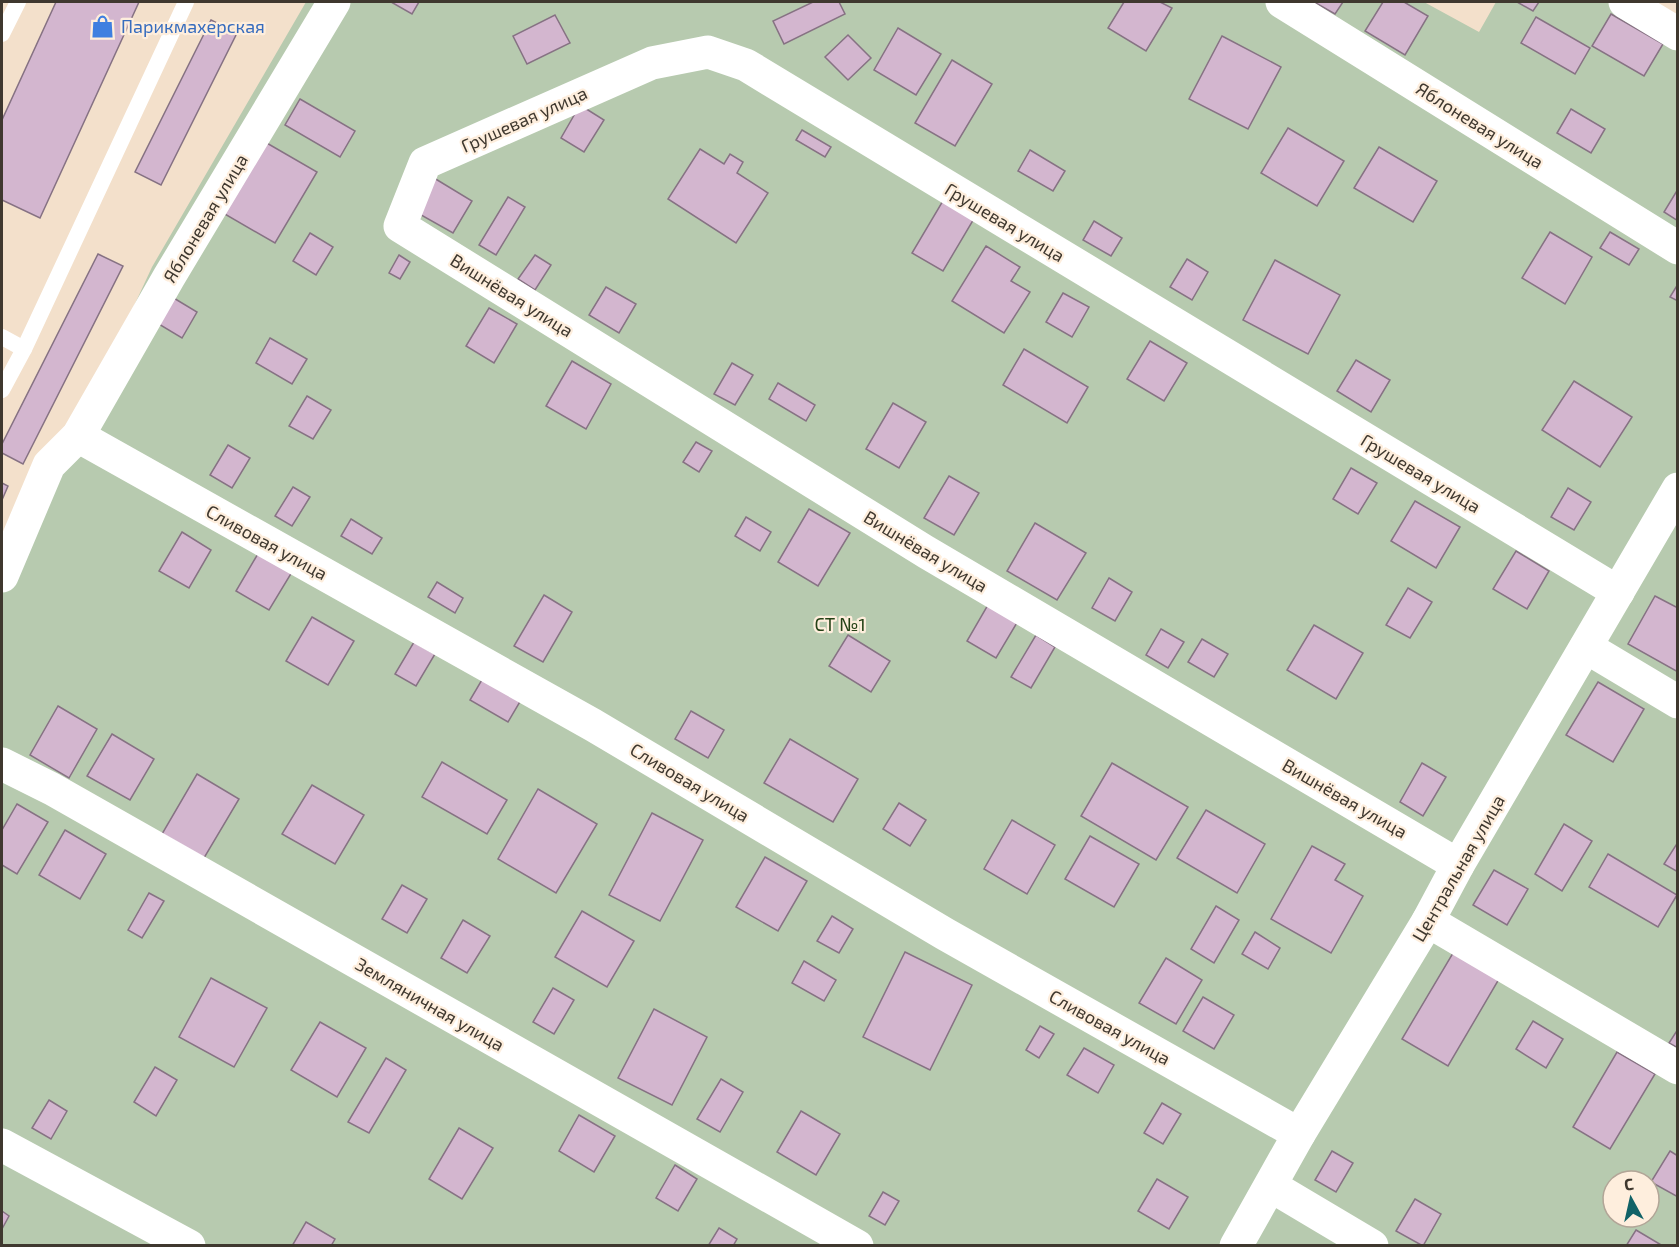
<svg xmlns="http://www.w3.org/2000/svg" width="1679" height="1247" font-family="'Exo 2',sans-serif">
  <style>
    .garden { fill: #b7caaf; fill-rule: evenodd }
    .building { fill: #d3b6cf; stroke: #867283; stroke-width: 1.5 }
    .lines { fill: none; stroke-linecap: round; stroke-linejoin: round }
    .lane { stroke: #fff; stroke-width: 16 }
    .street { stroke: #fff; stroke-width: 33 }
    .labels { text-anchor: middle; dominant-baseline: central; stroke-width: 4.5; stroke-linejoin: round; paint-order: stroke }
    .shop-label { font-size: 18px; fill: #366cbe; stroke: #feeedd; text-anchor: start }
    .street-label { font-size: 18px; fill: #3f382f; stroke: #feeedd }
    .park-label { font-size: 18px; fill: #244116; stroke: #feeedd }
  </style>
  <rect width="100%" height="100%" fill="#f3e0cb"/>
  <!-- garden -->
  <path class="garden" d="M306,2h1118l55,30 17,-30h144l37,22v1221l-1675,1v-709l81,-121 69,-149zM1613,1181h36v36h-36z"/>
  <!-- building -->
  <g class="building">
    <path d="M56,2h83l-99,216 -38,-18v-80z"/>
    <path d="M391,2h28l-7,12z"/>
    <path d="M813,2h26l6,12 -61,30 -11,-23z"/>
    <path d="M1124,2h36l12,6 -26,43 -38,-23z"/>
    <path d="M1314,2h29l-8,12z"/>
    <path d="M1383,2h21l24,14 -23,39 -40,-24z"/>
    <path d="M1517,2h22l-6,9z"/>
    <path d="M1611,14l52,30 -19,32 -52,-30z"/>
    <path d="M555,15l15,28 -43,21 -14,-28z"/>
    <path d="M1536,17l54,31 -15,26 -54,-31z"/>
    <path d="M211,20l26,13 -76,152 -26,-13z"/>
    <path d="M898,28l43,26 -25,41 -42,-25z"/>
    <path d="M848,35l23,23 -23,22 -23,-23z"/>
    <path d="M1222,36l59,31 -33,62 -59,-30z"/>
    <path d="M952,60l40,24 -37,62 -40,-23z"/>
    <path d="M300,99l55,32 -15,26 -55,-32z"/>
    <path d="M580,105l24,15 -20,32 -23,-14z"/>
    <path d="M1571,109l34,20 -14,24 -34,-20z"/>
    <path d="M1288,128l56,33 -27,45 -56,-33z"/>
    <path d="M802,130l29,17 -6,10 -29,-17z"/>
    <path d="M265,142l52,30 -42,71 -52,-30z"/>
    <path d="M1379,147l58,34 -24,41 -59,-34z"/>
    <path d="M700,149l24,15 6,-10 13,8 -6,11 31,20 -32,50 -68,-44z"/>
    <path d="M1030,150l35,21 -12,20 -35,-20z"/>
    <path d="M434,178l38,23 -19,32 -39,-22z"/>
    <path d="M1678,189v32l-14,-9z"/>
    <path d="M508,197l17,10 -29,48 -17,-10z"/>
    <path d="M944,199l31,18 -32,54 -31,-18z"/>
    <path d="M1094,221l28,17 -11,18 -28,-16z"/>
    <path d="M1550,232l42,25 -27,47 -43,-26z"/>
    <path d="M1610,232l29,17 -10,16 -29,-17z"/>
    <path d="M310,233l23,14 -17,28 -23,-14z"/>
    <path d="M986,246l34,21 -9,14 19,11 -26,41 -52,-32z"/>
    <path d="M98,254l25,12 -100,198 -21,-11v-9z"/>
    <path d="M399,255l11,7 -10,17 -11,-6z"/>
    <path d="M535,255l16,10 -16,25 -17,-11z"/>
    <path d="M1187,259l21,13 -16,28 -22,-13z"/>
    <path d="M1275,260l65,35 -32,59 -65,-34z"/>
    <path d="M1678,284v17l-8,-4z"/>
    <path d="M606,287l30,17 -17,29 -30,-18z"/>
    <path d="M1063,293l26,14 -17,30 -26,-15z"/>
    <path d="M172,297l25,15 -15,26 -25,-15z"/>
    <path d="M489,308l28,16 -23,39 -28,-17z"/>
    <path d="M270,338l37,21 -15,25 -36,-21z"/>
    <path d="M1150,341l37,22 -23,38 -37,-22z"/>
    <path d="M1024,349l64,38 -21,36 -64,-38z"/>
    <path d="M1356,360l34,20 -19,32 -34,-21z"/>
    <path d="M572,361l39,23 -25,45 -40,-23z"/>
    <path d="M732,363l21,12 -18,30 -21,-11z"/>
    <path d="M1574,381l58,36 -32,50 -58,-37z"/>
    <path d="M778,383l37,22 -9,16 -37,-22z"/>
    <path d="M307,396l24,14 -18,29 -24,-13z"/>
    <path d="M893,403l33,19 -27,46 -33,-19z"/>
    <path d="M696,442l16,9 -13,21 -16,-10z"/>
    <path d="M228,445l22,13 -18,30 -22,-13z"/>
    <path d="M1351,468l26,15 -19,31 -25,-15z"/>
    <path d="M949,476l30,17 -25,42 -30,-17z"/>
    <path d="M2,483l6,3 -6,14z"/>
    <path d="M293,487l17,10 -18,29 -17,-10z"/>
    <path d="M1568,488l23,14 -17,28 -23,-13z"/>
    <path d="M1415,501l45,26 -24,41 -45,-27z"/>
    <path d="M809,509l41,24 -32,53 -40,-24z"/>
    <path d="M746,517l25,15 -11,19 -25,-15z"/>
    <path d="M351,519l31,19 -10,16 -31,-18z"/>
    <path d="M1035,523l51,30 -29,47 -50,-29z"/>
    <path d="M182,532l29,18 -22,38 -30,-17z"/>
    <path d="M1516,551l33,20 -22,38 -34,-20z"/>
    <path d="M259,552l33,20 -23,38 -33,-19z"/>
    <path d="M1109,578l23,14 -17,29 -23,-13z"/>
    <path d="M437,582l26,16 -8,15 -27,-16z"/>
    <path d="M1408,588l24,14 -22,36 -24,-13z"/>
    <path d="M544,595l28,17 -29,50 -29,-16z"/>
    <path d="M1655,596l23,12v64l-50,-28z"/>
    <path d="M989,603l29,18 -22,37 -29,-17z"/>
    <path d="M312,617l42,24 -26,44 -42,-24z"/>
    <path d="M1314,625l49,28 -27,46 -49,-29z"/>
    <path d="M1161,629l23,13 -16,26 -22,-13z"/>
    <path d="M848,635l42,26 -19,31 -42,-26z"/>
    <path d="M1036,635l19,12 -24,41 -20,-11z"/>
    <path d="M1202,639l26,15 -14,23 -26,-15z"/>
    <path d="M414,642l21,12 -19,32 -21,-12z"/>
    <path d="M483,678l38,22 -13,22 -38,-22z"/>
    <path d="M1598,682l46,27 -31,53 -47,-27z"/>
    <path d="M58,706l39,23 -28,49 -39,-23z"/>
    <path d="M691,711l33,19 -16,28 -33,-19z"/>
    <path d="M112,734l42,25 -24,41 -43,-24z"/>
    <path d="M790,739l68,40 -25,43 -69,-39z"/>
    <path d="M442,762l65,38 -20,34 -65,-37z"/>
    <path d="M1112,763l76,44 -32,53 -75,-44z"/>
    <path d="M1422,763l24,14 -23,39 -23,-14z"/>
    <path d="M197,774l42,25 -35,59 -42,-24z"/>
    <path d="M312,785l52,30 -29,49 -53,-30z"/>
    <path d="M538,789l59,35 -41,69 -58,-34z"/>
    <path d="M899,803l27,17 -16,26 -27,-17z"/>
    <path d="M17,804l31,18 -31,52 -15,-9v-35z"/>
    <path d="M1206,810l59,34 -28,49 -60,-35z"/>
    <path d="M652,813l51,27 -43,81 -51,-26z"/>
    <path d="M1012,820l43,25 -28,49 -43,-25z"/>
    <path d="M1564,824l28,17 -30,50 -27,-17z"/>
    <path d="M65,830l41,24 -26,45 -41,-24z"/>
    <path d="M1090,836l49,28 -25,43 -49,-28z"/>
    <path d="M1678,842v30l-14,-8z"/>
    <path d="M1312,846l33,18 -10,16 28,16 -32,57 -60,-34z"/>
    <path d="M1608,854l69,41 -19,32 -69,-40z"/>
    <path d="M765,857l42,24 -29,50 -42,-24z"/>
    <path d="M1494,870l34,19 -21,36 -34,-20z"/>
    <path d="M402,885l25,14 -20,34 -25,-14z"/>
    <path d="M149,893l15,8 -22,37 -14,-8z"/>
    <path d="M1216,906l23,14 -25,43 -23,-14z"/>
    <path d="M582,911l52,30 -27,46 -52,-30z"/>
    <path d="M832,916l21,13 -14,24 -22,-12z"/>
    <path d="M463,920l27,16 -23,37 -26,-15z"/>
    <path d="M1255,932l25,16 -12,21 -26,-15z"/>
    <path d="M905,952l67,33 -42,85 -67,-33z"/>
    <path d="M1453,953l46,26 -51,87 -46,-27z"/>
    <path d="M1166,958l36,22 -26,44 -37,-21z"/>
    <path d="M804,961l32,19 -12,21 -32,-18z"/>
    <path d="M211,978l56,30 -33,59 -55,-30z"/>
    <path d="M553,988l21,12 -20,34 -21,-12z"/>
    <path d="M1203,997l31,18 -20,34 -31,-18z"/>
    <path d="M654,1009l53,28 -35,68 -54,-27z"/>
    <path d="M1533,1021l30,18 -17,29 -30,-19z"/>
    <path d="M320,1022l46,26 -29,49 -46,-27z"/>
    <path d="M1040,1026l14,8 -15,24 -13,-8z"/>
    <path d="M1678,1029v19l-9,-5z"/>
    <path d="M1084,1048l30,17 -16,28 -31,-18z"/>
    <path d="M1617,1052l38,22 -45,75 -37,-22z"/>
    <path d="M386,1058l20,12 -37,63 -21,-11z"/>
    <path d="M155,1067l22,13 -21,36 -22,-14z"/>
    <path d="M721,1079l22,13 -23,40 -23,-13z"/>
    <path d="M49,1100l18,11 -16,28 -19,-11z"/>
    <path d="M1162,1103l19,11 -18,30 -19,-11z"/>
    <path d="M801,1111l39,23 -24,41 -39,-23z"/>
    <path d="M579,1115l36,21 -21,36 -35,-21z"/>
    <path d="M459,1128l34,20 -31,51 -33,-20z"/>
    <path d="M1332,1151l21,12 -17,29 -21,-12z"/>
    <path d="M1670,1151l8,5v41l-27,-15z"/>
    <path d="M675,1165l22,14 -19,32 -22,-13z"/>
    <path d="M1157,1179l31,18 -19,32 -31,-18z"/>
    <path d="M883,1192l16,9 -14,24 -16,-9z"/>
    <path d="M1415,1199l26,15 -18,32 -27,-15z"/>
    <path d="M2,1211l7,5 -7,13z"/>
    <path d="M306,1222l29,17 -4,7h-39z"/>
    <path d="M719,1228l18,11 -4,7h-25z"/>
    <path d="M1636,1230l27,16h-37z"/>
  </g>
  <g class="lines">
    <!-- lane -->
    <g class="lane">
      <path d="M2,34l16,-32"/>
      <path d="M2,337l22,12 162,-347"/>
      <path d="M2,390l22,-41"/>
    </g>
    <!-- street -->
    <g class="street">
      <path d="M1282,2l396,246"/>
      <path d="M1625,2l53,32"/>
      <path d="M78,436l515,289 352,209 354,200"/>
      <path d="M2,576l47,-111 29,-29 91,-159 165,-275"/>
      <path d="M1586,647l92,55"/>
      <path d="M2,764l50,25 805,457"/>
      <path d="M1458,865l-532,-313 -526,-326 25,-63 227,-100 56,-11 38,13 872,527"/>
      <path d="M1428,921l250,147"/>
      <path d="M2,1145l187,101"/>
      <path d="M1271,1186l101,60"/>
      <path d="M1236,1246l63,-112 129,-213 30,-56 220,-376"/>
    </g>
  </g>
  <!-- icons -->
  <defs>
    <symbol id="shop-bare" viewBox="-9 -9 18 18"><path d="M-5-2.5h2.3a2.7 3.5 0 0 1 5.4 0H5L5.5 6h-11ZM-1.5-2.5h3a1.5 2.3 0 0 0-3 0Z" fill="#3f7fe0" stroke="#feeedd" stroke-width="2.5" paint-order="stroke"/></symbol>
  </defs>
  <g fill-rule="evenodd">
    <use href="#shop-bare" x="86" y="10" width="33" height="33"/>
  </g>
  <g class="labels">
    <!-- shop labels -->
    <g class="shop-label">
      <text x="121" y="26">Парикмахерская</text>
    </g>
    <!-- street labels -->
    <g class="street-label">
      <text transform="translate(524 119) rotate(-24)">Грушевая улица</text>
      <text transform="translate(1480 125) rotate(32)">Яблоневая улица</text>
      <text transform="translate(205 218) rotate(-59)">Яблоневая улица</text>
      <text transform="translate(1005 222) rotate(31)">Грушевая улица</text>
      <text transform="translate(512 295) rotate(32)">Вишнёвая улица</text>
      <text transform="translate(1421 473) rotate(31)">Грушевая улица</text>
      <text transform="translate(267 542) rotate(29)">Сливовая улица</text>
      <text transform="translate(926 551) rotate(31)">Вишнёвая улица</text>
      <text transform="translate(690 782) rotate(31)">Сливовая улица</text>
      <text transform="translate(1345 798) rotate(30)">Вишнёвая улица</text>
      <text transform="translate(1458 868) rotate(-60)">Центральная улица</text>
      <text transform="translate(430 1004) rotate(30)">Земляничная улица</text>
      <text transform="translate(1110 1027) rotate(29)">Сливовая улица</text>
    </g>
    <!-- park labels -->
    <g class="park-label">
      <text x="840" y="624">СТ №1</text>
    </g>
  </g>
  <!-- border -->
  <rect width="1679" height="1247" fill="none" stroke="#3f382f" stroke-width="6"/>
  <!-- north arrow -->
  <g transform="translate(1631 1199) rotate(352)"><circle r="28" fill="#feeedd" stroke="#b2a597" stroke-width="1.5"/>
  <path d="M0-4.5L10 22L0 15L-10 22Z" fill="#116267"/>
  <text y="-9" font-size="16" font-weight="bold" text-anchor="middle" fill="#3f382f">С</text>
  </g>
</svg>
